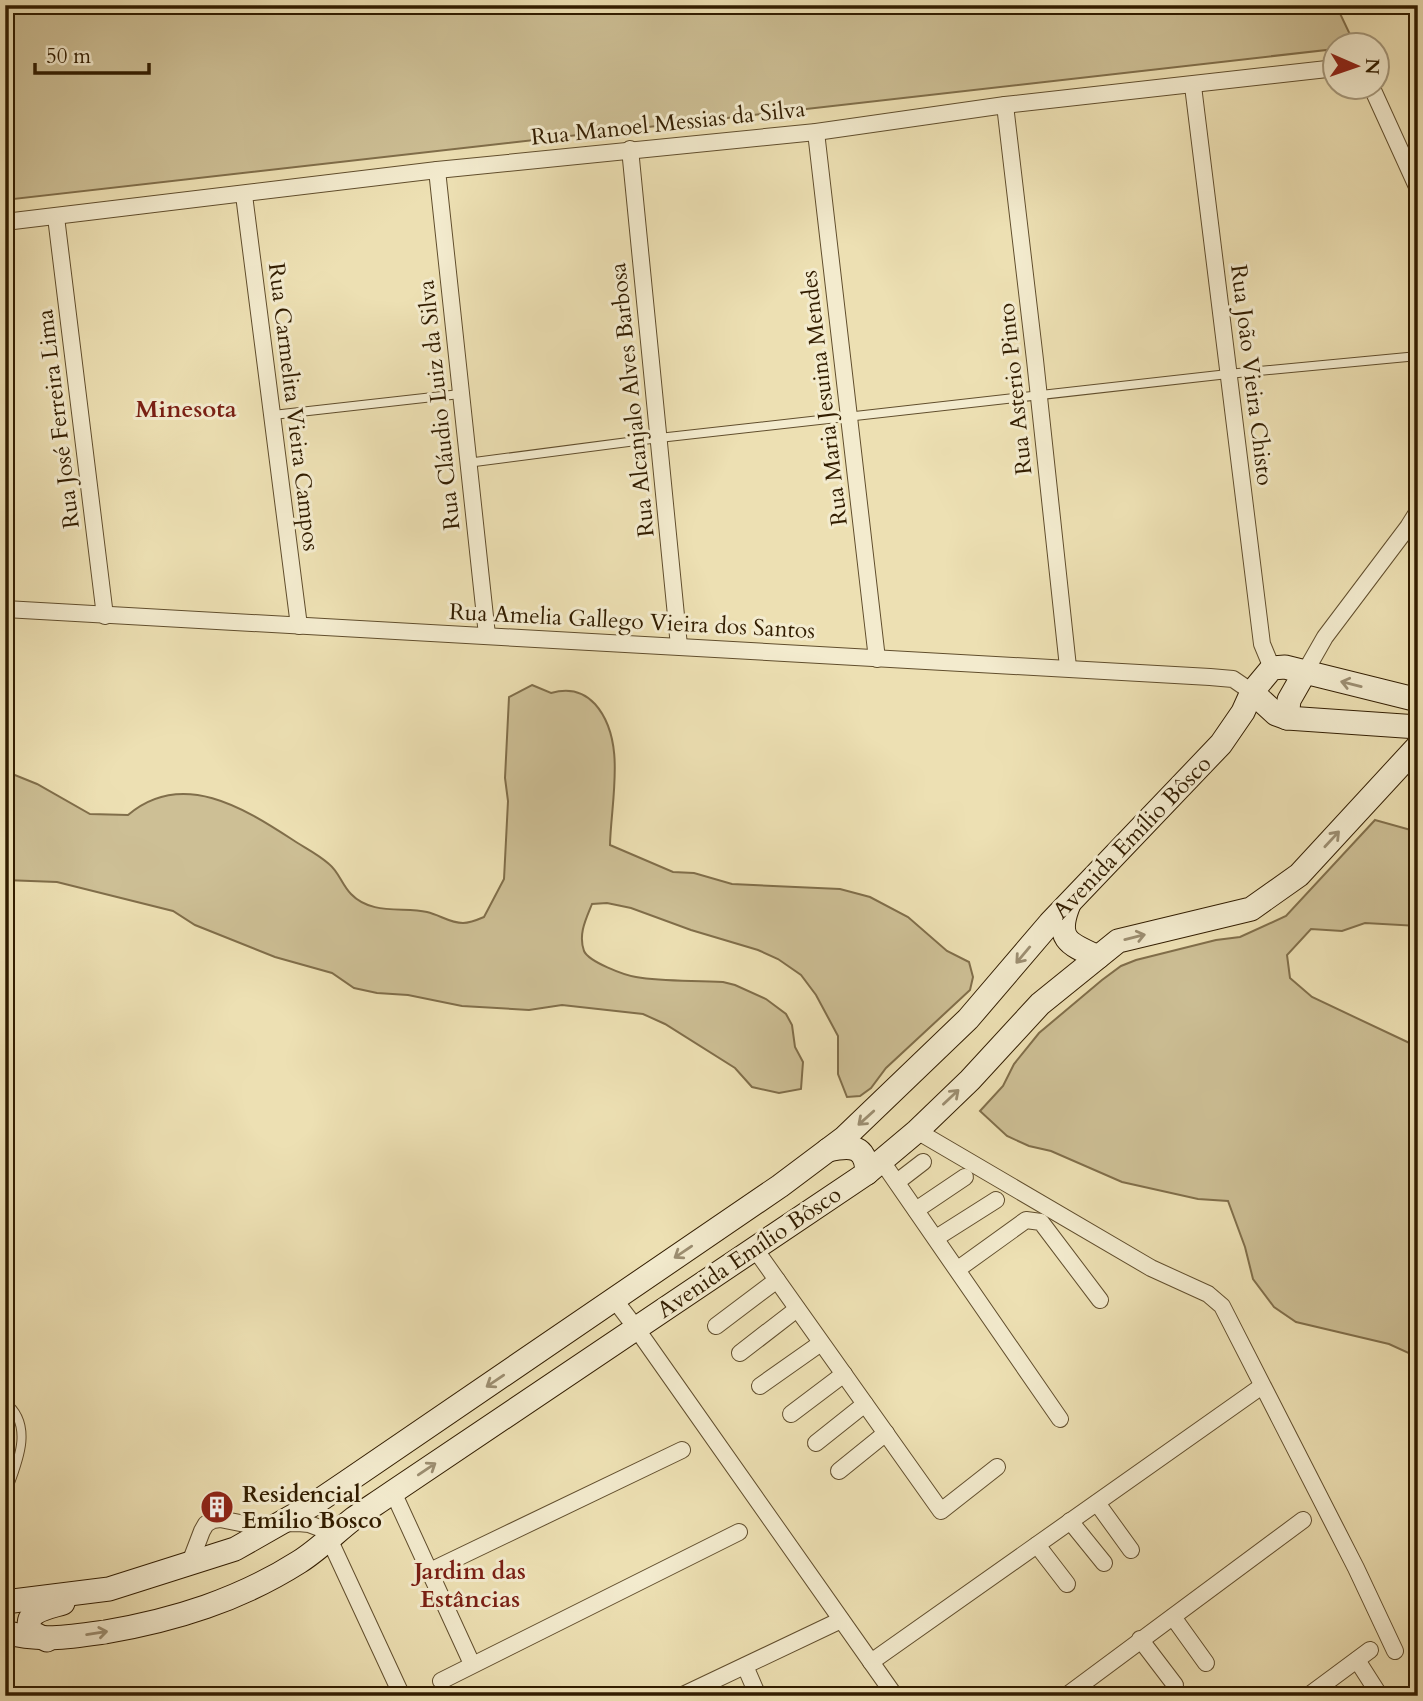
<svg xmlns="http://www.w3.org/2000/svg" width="1423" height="1701" font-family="Cardo,serif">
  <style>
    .green { fill: #cdbf95; stroke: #806e4a; stroke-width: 2 }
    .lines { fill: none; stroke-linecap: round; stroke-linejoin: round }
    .lane-casing { stroke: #614e2d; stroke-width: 10 }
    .street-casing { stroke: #614e2d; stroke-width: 18 }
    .secondary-casing { stroke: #321d00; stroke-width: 25 }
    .lane { stroke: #f3ebce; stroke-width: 8 }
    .street { stroke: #f3ebce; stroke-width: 16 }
    .secondary { stroke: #f3ebce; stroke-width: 23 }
    .oneway { stroke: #9c8e71 }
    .labels { text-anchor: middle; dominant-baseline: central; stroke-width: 6; stroke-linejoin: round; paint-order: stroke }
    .street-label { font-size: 23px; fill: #321d00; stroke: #f3ebce }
    .poi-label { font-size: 23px; font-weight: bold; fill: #321d00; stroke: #f3ebce; text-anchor: start }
    .neighbourhood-label { font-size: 24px; font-weight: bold; fill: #7a1f14; stroke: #f3ebce }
  </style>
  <rect width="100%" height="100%" fill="#ede0b3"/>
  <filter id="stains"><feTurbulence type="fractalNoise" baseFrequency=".00286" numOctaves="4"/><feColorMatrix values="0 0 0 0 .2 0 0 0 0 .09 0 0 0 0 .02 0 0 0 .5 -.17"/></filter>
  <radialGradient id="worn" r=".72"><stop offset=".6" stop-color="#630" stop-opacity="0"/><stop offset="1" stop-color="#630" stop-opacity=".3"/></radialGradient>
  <!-- green -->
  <g class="green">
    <path d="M5,5h1331l19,40 -19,1 -1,3 -1330,151z"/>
    <path d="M532,685l19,8c17,-5 32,-2 44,11 32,36 16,96 15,141l63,27 21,1 38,11 108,5 30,8 38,20 39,34 22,11 4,15 -3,13 -84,78 -15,20 -11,8 -13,1 -9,-23v-38l-22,-41 -15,-20 -23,-16 -20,-9 -67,-20 -60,-22 -24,-5 -15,1c-6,15 -14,30 -8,47 5,11 40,24 52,26 28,5 58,3 87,5l12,3 31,14 20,15 6,11 3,22 8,15 -2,27 -22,4 -27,-6 -17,-19 -70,-44 -22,-10 -81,-9 -33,5 -67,-4 -54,-11 -31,-2 -23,-5 -22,-15 -57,-16 -80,-32 -22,-14 -116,-29 -52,-2v-109l32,13 53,30 38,1c54,-46 116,-7 165,25 12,8 25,14 36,24 10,8 13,21 22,30 20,21 51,13 76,18 13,3 23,11 36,11 7,0 14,-3 21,-6l20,-38 4,-78 -3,-23 4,-81z"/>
    <path d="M1375,820l43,12v94l-53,-3 -23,8 -31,-2 -24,26 3,23 22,19 106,50v316l-7,-9 -22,-10 -93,-22 -22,-15 -21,-28 -8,-32 -17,-46 -30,-2 -76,-17 -71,-31 -22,-5 -22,-10 -27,-25 23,-25 11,-22 25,-31 63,-53 19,-14 15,-6 80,-20 24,-3 46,-21z"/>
  </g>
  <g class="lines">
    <defs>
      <g id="lane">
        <path d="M273,415l187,-21"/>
        <path d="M467,463l192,-25 569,-64 190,-18"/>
        <path d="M5,1402c31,24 11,64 0,94"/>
      </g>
      <g id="street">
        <path d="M1193,86l69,558 10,24"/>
        <path d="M1372,88l46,101"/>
        <path d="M1005,105l30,255 33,307"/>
        <path d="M816,132l61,527"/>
        <path d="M630,149l49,497"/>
        <path d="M437,170l50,465"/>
        <path d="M244,195l55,431"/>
        <path d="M56,217l49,399"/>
        <path d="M5,222l432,-52 379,-38 189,-27 331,-37"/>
        <path d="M5,609l1205,68 23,2 19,13"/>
        <path d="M1305,672l20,-35 83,-110 10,-16"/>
        <path d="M917,1131l234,137 57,26 14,12 134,262 39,83"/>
        <path d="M881,1160l179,259"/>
        <path d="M897,1182l26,-20"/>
        <path d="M916,1210l49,-33"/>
        <path d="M936,1238l60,-38"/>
        <path d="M755,1249l186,262 56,-44"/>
        <path d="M958,1269l68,-49 15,2 59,78"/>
        <path d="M614,1299l22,29 259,368"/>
        <path d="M716,1326l61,-46"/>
        <path d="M740,1353l57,-44"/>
        <path d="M760,1386l61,-43"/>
        <path d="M791,1414l53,-40"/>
        <path d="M816,1443l49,-39"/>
        <path d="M839,1471l47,-38"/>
        <path d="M393,1492l79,172"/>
        <path d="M1097,1503l34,47"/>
        <path d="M1070,1521l34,42"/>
        <path d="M1037,1545l30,39"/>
        <path d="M189,1565l13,-34 4,-7 7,-4 7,-1 30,6 48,-2 11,1 16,6 77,166"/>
        <path d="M430,1571l252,-121"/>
        <path d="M1173,1617l33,46"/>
        <path d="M1140,1639l35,46"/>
        <path d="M1357,1660l23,36"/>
        <path d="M871,1662l391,-276"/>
        <path d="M745,1666l13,30"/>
        <path d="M441,1681l298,-149"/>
        <path d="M681,1696l160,-76"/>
        <path d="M1066,1696l237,-176"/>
        <path d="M1308,1696l62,-46"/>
      </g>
      <g id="secondary">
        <path d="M1252,692l24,22 11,4 131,9"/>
        <path d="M1287,718l2,-18 16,-28"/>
        <path d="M1069,904c-14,35 -1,40 29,53"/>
        <path d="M828,1150c23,-5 38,-5 39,23"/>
        <path d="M5,1602l104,-13 126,-40 79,-45 34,-23 432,-295 64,-48 124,-119 82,-96 171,-179 22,-32 9,-20 20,-24 13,-1 133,33"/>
        <path d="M5,1632c35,10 65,5 100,0 70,-12 134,-32 194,-70 19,-12 36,-29 54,-43 13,-9 27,-18 40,-27l474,-319 50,-42 53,-51 70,-76 78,-63 133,-32 48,-34 119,-129"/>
        <path d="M47,1640l-16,-8c-9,-21 16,-24 32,-29"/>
      </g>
    </defs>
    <!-- lane casing -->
    <use href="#lane" class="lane-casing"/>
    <!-- street casing -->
    <use href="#street" class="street-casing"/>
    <!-- secondary casing -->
    <use href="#secondary" class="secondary-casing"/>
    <!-- lane -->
    <use href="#lane" class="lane"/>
    <!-- street -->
    <use href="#street" class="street"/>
    <!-- secondary -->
    <use href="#secondary" class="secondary"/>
  </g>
  <!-- one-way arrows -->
  <defs><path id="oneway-shaft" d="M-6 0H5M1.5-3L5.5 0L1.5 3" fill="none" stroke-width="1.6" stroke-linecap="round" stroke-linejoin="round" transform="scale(1.75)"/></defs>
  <g class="oneway">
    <use href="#oneway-shaft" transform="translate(1351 684) rotate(-166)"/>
    <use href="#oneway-shaft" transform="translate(1332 839) rotate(-47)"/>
    <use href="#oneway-shaft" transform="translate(1135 937) rotate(-14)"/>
    <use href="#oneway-shaft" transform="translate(1023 955) rotate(130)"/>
    <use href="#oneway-shaft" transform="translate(951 1097) rotate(-43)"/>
    <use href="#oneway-shaft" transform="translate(866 1118) rotate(138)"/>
    <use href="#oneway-shaft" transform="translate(683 1252) rotate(146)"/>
    <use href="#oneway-shaft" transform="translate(495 1381) rotate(146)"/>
    <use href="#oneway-shaft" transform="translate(427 1469) rotate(-34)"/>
    <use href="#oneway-shaft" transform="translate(97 1633) rotate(-9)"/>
  </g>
  <!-- icons -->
  <defs>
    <symbol id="building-disc" viewBox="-11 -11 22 22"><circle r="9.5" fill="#8f2418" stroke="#f3ebce"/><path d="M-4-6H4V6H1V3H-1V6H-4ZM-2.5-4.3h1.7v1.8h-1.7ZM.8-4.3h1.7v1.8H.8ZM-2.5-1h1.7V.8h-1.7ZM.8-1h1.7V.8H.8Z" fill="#fff"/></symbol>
  </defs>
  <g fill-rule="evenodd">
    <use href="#building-disc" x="198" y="1488" width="38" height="38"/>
  </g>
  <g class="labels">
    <!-- street labels -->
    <g class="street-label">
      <text transform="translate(668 123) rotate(-6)">Rua Manoel Messias da Silva</text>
      <text transform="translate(1252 375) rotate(83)">Rua João Vieira Chisto</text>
      <text transform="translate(1015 389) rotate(-96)">Rua Asterio Pinto</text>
      <text transform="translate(824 398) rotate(-97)">Rua Maria Jesuina Mendes</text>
      <text transform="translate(632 400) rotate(-96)">Rua Alcanjalo Alves Barbosa</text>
      <text transform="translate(439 405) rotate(-96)">Rua Cláudio Luiz da Silva</text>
      <text transform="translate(294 407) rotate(83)">Rua Carmelita Vieira Campos</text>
      <text transform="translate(58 419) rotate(-97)">Rua José Ferreira Lima</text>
      <text transform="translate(632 621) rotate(3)">Rua Amelia Gallego Vieira dos Santos</text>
      <text transform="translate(1132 837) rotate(-46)">Avenida Emílio Bôsco</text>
      <text transform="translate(749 1252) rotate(-34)">Avenida Emílio Bôsco</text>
    </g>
    <!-- poi labels -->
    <g class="poi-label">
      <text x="242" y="1494">Residencial<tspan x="242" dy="26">Emilio Bosco</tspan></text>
    </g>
    <!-- neighbourhood labels -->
    <g class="neighbourhood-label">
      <text x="186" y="409">Minesota</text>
      <text x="470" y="1571">Jardim das<tspan x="470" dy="28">Estâncias</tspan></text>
    </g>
  </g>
  <!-- margin -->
  <rect width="1423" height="1701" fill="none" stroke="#ede0b3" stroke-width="28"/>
  <rect x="7" y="7" width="1409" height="1687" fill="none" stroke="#321d00" stroke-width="3.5"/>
  <rect x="14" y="14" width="1395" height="1673" fill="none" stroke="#321d00" stroke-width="2"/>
  <!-- north arrow -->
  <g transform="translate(1356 66) rotate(92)"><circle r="33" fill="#f3ebce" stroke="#a6997c" stroke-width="2"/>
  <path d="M0-5L12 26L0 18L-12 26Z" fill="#8f2418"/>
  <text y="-10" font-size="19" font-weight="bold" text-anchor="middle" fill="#321d00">N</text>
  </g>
  <!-- scale -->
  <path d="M35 63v10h114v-10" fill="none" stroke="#321d00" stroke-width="3.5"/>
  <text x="46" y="63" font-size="21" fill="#321d00" stroke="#f3ebce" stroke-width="5" paint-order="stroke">50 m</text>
  <rect width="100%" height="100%" filter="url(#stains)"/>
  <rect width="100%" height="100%" fill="url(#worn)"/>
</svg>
